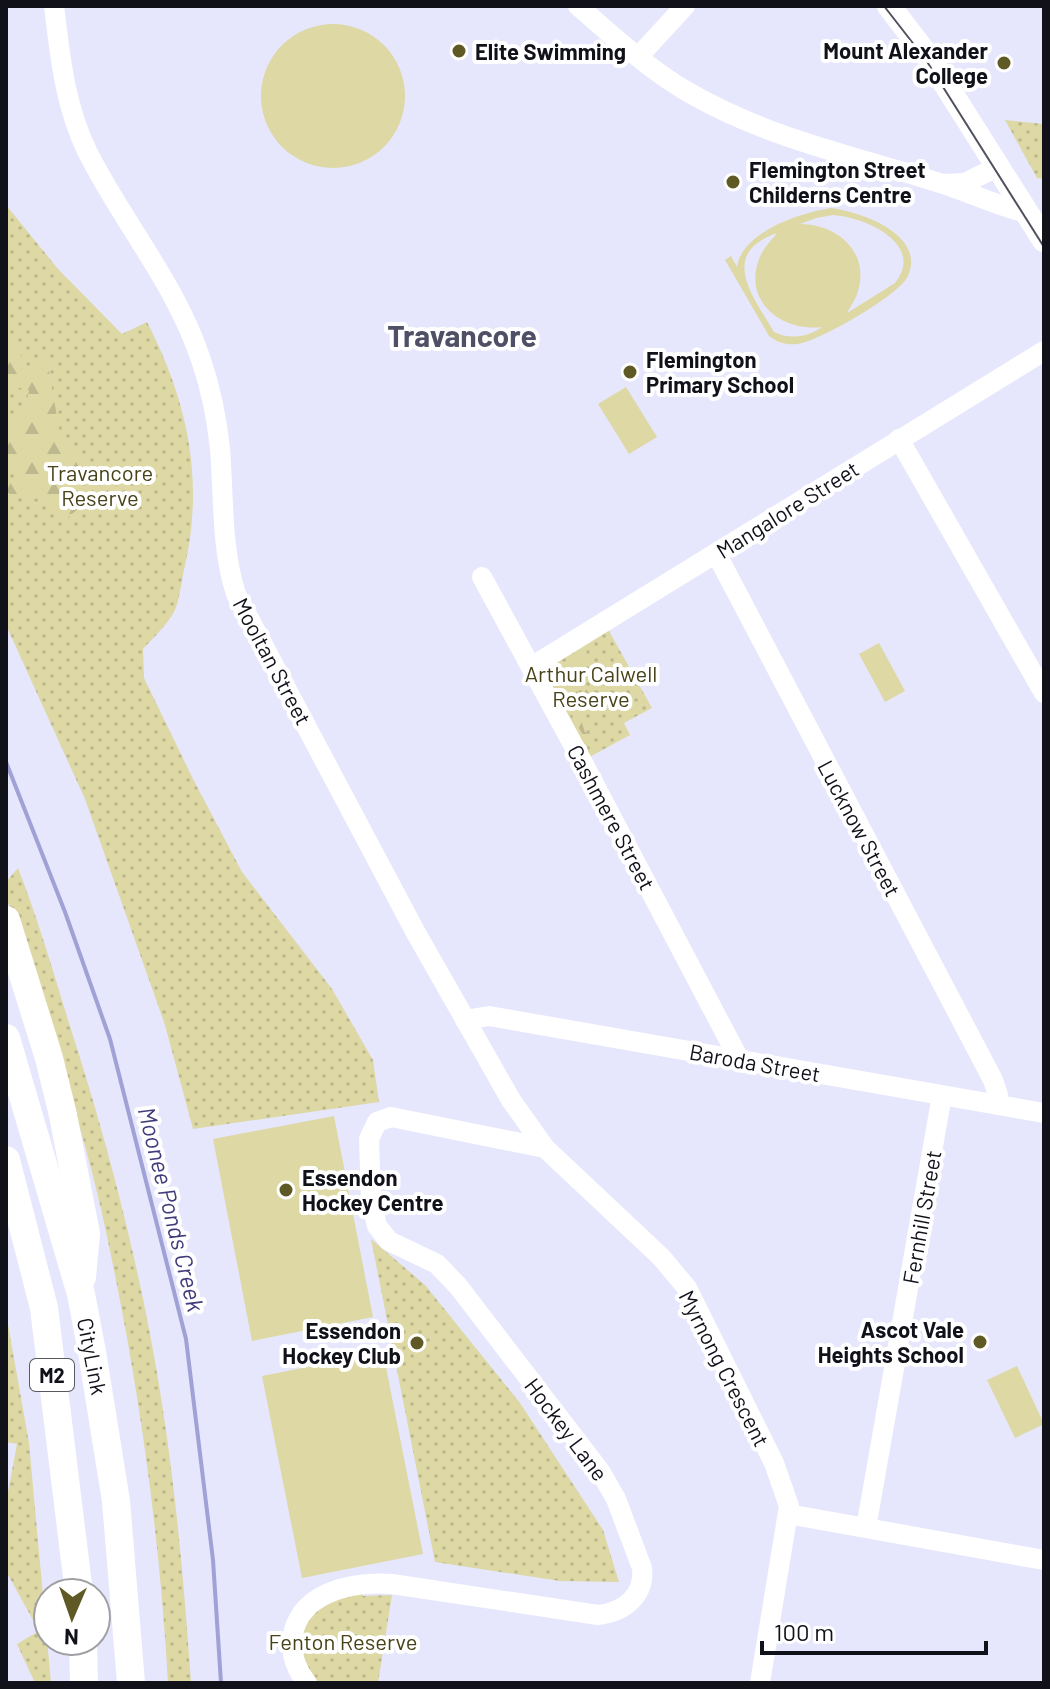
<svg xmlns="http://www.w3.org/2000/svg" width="1050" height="1689" font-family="Barlow,sans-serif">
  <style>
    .grass { fill: url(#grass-dots) }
    .forest { fill: url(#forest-firs) }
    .pitch { fill: #ddd8a4; fill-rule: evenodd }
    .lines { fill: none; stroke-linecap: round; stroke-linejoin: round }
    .stream { stroke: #a0a1d4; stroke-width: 4 }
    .minor { stroke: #fff; stroke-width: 20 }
    .major { stroke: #fff; stroke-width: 24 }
    .highway { stroke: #fff; stroke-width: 28 }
    .tram { stroke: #50515e; stroke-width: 2 }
    .poi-dot { fill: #5f5926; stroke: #fff; stroke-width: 3 }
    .labels { text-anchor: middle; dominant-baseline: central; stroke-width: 8; stroke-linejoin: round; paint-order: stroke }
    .shield { fill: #fff; stroke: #58585f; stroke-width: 2 }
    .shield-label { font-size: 20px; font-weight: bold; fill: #11111a }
    .poi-label { font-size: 22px; font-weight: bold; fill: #11111a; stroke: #fff; text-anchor: start }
    .park-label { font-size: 22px; fill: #474217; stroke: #fff }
    .street-label { font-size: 22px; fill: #11111a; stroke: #fff }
    .water-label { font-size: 24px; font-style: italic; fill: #403c7b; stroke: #fff }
    .district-label { font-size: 30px; font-weight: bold; fill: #4f4f66; stroke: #fff }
  </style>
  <defs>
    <pattern id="grass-dots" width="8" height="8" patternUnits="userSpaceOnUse" patternTransform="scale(2)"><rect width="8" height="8" fill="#ddd8a4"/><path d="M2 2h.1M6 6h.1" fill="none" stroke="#bdb88d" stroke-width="1.8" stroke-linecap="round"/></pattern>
    <pattern id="forest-firs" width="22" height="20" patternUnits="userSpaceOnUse" patternTransform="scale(2)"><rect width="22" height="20" fill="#ddd8a4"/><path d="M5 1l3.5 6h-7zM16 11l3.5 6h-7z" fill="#bdb88d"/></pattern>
  </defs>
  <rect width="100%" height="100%" fill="#e6e7fd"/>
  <!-- grass -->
  <g class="grass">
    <path d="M1005,120l39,4v55l-7,-1z"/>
    <path d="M6,205l52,64 64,65 25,-12c41,80 58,159 37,248 -3,12 -4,30 -10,42 -7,13 -21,26 -31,37l1,29 49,101 49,93 90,117 41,71 6,42 -186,27 -28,-104 -80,-226 -79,-174z"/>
    <path d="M604,622l48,86 -28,15 6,12 -48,26 -51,-94z"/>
    <path d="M18,868c20,51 35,103 51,155 33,102 61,206 81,311 22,115 33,232 41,349h-23c-9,-160 -32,-317 -67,-474 -24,-105 -62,-209 -95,-313v-14z"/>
    <path d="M371,1239l54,46 95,118 83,127 16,52 -59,-1 -125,-19z"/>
    <path d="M6,1313l23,130 22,240h-16l-18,-39 22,-13 -33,-60v-68l11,-59 -11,-2z"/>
    <path d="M362,1592l1,4 29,-1 -14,88h-61c-25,-19 -21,-67 8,-81 11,-5 25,-7 37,-10z"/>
  </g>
  <!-- forest -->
  <g class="forest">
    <path d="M6,339l8,5 16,26 8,-10 9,1 14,78 26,22 -14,28 11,15 -18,15 -25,-22 -13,4 -22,-9 12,-23 -12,-11 1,-40h17l5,-28 -19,-4 -4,-5z"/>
    <path d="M599,647l2,7c-15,-1 -26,17 -39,27 10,9 15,1 17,21l8,-14 7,4 -2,11 -12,15 5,14 6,4 8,-9 3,6 -15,10 -37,-69z"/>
  </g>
  <!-- pitch -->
  <g class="pitch">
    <circle cx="333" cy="96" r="72"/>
    <path d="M831,208c30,4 95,26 77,68 -8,19 -89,65 -110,68 -12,1 -20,-1 -29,-8l-44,-76 6,-4 6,11c5,-35 62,-54 94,-59zM833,215c32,2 93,29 62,68l-48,30c3,-6 9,-14 11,-22 12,-40 -22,-67 -58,-67l16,-6zM777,233c-6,8 -14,15 -18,26 -16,43 23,73 63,68 -14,10 -32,13 -48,5 -21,-36 -56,-78 3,-99z"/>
    <path d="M626,387l31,50 -28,17 -31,-50z"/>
    <path d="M879,643l26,48 -20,11 -26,-48z"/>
    <path d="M334,1116l39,201 -121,24 -39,-202z"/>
    <path d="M383,1352l40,202 -121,24 -40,-202z"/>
    <path d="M1017,1366l27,58 -29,14 -28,-58z"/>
  </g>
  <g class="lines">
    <!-- stream -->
    <path class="stream" d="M6,762l59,150 45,127 76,300 27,221 8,123"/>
    <!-- minor -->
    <g class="minor">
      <path d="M54,6c6,50 11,101 34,147 36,71 88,131 113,207 10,29 16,60 19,89 4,48 1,99 16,145l180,339 95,167 34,48 116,109 26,31 87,175 15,43 -29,177"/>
      <path d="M578,6c35,30 70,63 110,86 79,46 166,64 252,91 29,9 57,23 87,30"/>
      <path d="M638,57l47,-51"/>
      <path d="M944,184l21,-1 34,-17"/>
      <path d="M899,439l145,254"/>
      <path d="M716,553l277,527 5,15v10"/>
      <path d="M482,577l100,184 157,298"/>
      <path d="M531,667l513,-316"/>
      <path d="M465,1020l24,-4 555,97"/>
      <path d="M788,1514l256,46"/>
      <path d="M866,1528l76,-433"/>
      <path d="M307,1683c-9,-11 -15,-24 -15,-40 2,-50 59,-62 100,-59l206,31c26,-3 47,-19 44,-47l-26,-69 -16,-28 -142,-185 -21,-22 -48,-23 -12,-15 -6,-26 -2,-61 8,-17 14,-5 154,31"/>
    </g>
    <!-- major -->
    <path class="major" d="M889,6l40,52 115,182"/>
    <!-- highway -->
    <g class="highway">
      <path d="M6,920l43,138 14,57 23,119 -4,43"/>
      <path d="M6,1038l75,256 11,58 24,149 15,182"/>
      <path d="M6,1160l38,148 35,285"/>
      <path d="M83,1641l1,42"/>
    </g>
    <!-- tram -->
    <path class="tram" d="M884,6l42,54 118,187"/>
  </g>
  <!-- markers -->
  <g class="poi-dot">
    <circle cx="459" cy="51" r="8"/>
    <circle cx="1004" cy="63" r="8"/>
    <circle cx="733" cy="182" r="8"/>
    <circle cx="630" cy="372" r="8"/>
    <circle cx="286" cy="1190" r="8"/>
    <circle cx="980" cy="1342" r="8"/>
    <circle cx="417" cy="1343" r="8"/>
  </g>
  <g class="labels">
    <!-- shield labels -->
    <rect class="shield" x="30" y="1359" width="44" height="32" rx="6"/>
    <g class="shield-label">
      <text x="52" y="1375">M2</text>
    </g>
    <!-- poi labels -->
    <g class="poi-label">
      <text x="988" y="50" text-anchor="end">Mount Alexander<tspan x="988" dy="25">College</tspan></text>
      <text x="475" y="51">Elite Swimming</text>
      <text x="749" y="169">Flemington Street<tspan x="749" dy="25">Childerns Centre</tspan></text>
      <text x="646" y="359">Flemington<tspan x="646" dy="25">Primary School</tspan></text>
      <text x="302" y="1177">Essendon<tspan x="302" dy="25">Hockey Centre</tspan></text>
      <text x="964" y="1329" text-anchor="end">Ascot Vale<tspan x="964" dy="25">Heights School</tspan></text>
      <text x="401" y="1330" text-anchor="end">Essendon<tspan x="401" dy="25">Hockey Club</tspan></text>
    </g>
    <!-- park labels -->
    <g class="park-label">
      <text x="100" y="472">Travancore<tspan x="100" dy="25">Reserve</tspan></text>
      <text x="591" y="673">Arthur Calwell<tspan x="591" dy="25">Reserve</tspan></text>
      <text x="343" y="1641">Fenton Reserve</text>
    </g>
    <!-- street labels -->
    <g class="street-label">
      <text transform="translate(787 509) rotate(-32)">Mangalore Street</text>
      <text transform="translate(273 661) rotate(62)">Mooltan Street</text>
      <text transform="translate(612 817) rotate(62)">Cashmere Street</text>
      <text transform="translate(860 828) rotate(62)">Lucknow Street</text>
      <text transform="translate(755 1062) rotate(10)">Baroda Street</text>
      <text transform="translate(921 1217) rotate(-80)">Fernhill Street</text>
      <text transform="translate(93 1356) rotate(79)">CityLink</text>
      <text transform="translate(725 1368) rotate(63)">Myrnong Crescent</text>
      <text transform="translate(567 1429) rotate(53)">Hockey Lane</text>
    </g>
    <!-- water labels -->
    <g class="water-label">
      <text transform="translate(172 1209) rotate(76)">Moonee Ponds Creek</text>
    </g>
    <!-- district labels -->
    <g class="district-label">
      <text x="462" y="335">Travancore</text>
    </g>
  </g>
  <!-- border -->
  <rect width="1050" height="1689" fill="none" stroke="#11111a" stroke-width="16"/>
  <!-- north arrow -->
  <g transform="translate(72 1617) rotate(182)"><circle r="38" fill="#ffffff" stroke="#a0a0a3" stroke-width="2"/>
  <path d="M0-6L14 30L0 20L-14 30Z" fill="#5f5926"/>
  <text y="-12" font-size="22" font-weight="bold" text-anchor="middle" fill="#11111a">N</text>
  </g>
  <!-- scale -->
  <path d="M762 1641v12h224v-12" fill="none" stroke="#11111a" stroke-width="4"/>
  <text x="774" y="1641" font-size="24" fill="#11111a" stroke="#ffffff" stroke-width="6" paint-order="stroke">100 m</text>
</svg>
